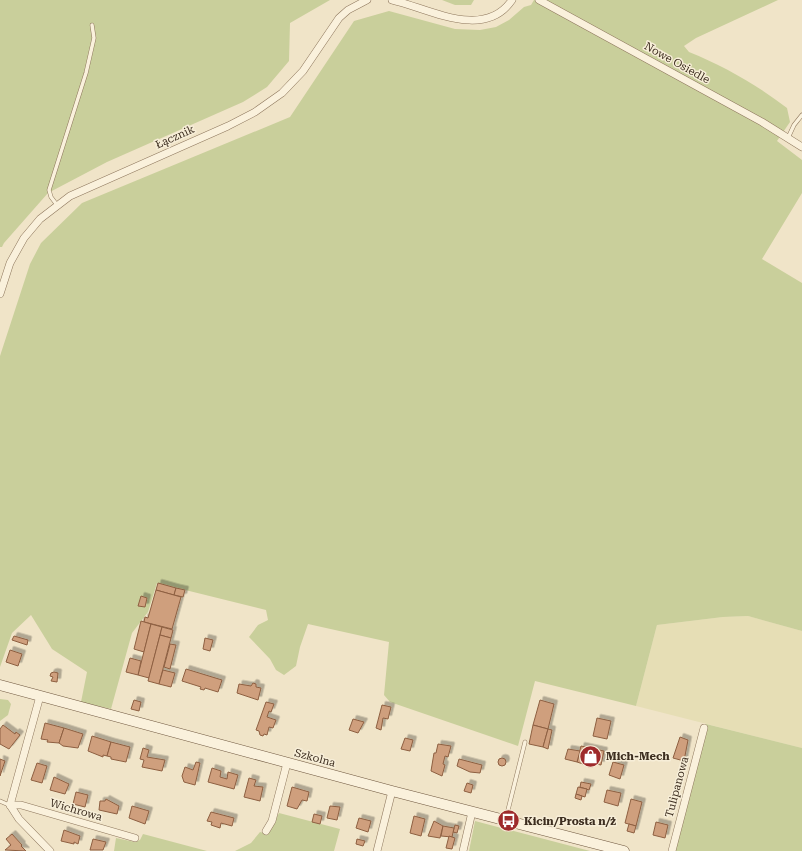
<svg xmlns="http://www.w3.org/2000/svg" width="802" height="851" font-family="'Roboto Serif',serif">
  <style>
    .farmland { fill: #e6deb5 }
    .green { fill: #c9cf9b }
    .building { fill: #cf9f7d; stroke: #8d5f41; filter: url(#shadow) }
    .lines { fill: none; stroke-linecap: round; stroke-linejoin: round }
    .lane-casing { stroke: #8d765c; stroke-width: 4.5 }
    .street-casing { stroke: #8d765c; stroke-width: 8 }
    .secondary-casing { stroke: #6f573f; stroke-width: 11 }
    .lane { stroke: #faf1dc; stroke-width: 3.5 }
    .street { stroke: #faf1dc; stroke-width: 7 }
    .secondary { stroke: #faf1dc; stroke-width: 10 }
    .labels { text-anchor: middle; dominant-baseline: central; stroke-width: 3; stroke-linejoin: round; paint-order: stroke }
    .street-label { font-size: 11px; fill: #3d2e20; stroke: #f7eed8 }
    .poi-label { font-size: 11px; font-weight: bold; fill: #3d2e20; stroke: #f7eed8; text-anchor: start }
  </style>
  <defs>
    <filter id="shadow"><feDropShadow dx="3.5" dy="-3.5" stdDeviation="0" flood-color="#0004"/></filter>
  </defs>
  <rect width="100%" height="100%" fill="#f0e4c8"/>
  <!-- farmland -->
  <path class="farmland" d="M748,616l54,15v117l-166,-42 21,-81 66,-8z"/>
  <!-- green -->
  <g class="green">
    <path d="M0,0h330l-40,23 -1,38 -22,26 -24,15 -136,60 -59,31 -44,50 -2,4h-2z"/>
    <path d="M442,0h32l-3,5h-16z"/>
    <path d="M534,0h244l-82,38 -12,8 5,6c35,14 68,33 98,56l3,14 -13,19 25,19v33l-40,66 40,24v348l-54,-15 -25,1 -66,8 -21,81 -101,-25 -17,65 -128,-44 -6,-7 5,-53 -81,-18 -8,23 -4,19 -12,9 -8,-5 -6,-11 -21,-22 9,-12 10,-5 -2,-10 -109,-27 -9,29 -16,21 -21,76 -30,-7 6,-30 -35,-23 -21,-34 -19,18 -12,34v-311l30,-92 11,-21 41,-40 208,-86 64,-96 35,-10 66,18 25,1 16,-3 13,-7 15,-13 7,-2z"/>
    <path d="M0,699l8,1 3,4 -3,11 -8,6z"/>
    <path d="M706,724l96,24v103h-130z"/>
    <path d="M279,813l61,16 -6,22h-99l16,-8 9,-11 8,2z"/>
    <path d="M475,821l115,30h-121z"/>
    <path d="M143,834l64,17h-93l2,-13 19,4 5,-2z"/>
  </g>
  <!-- building -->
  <g class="building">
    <path d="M158,583l18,5 -2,7 -18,-5z"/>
    <path d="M176,588l9,2 -2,7 -9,-2z"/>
    <path d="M156,590l25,7 -9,32 -28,-7 1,-5 3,1z"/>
    <path d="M141,596l6,2 -2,9 -7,-1z"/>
    <path d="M141,621l10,3 -7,28 -10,-3z"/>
    <path d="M151,624l11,3 -13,51 -11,-3z"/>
    <path d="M162,627l11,3 -2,8 -11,-3z"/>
    <path d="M160,635l11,3 -12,46 -11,-3z"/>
    <path d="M14,636l14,4 -1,5 -15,-5z"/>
    <path d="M205,638l8,2 -3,11 -7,-2z"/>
    <path d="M170,644l6,1 -6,24 -6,-2z"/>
    <path d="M10,650l12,4 -4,12 -12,-4z"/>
    <path d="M130,658l11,3 -3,14 -12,-3z"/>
    <path d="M186,669l36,11 -4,12 -13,-4 -1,2 -4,-1 1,-2 -19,-6z"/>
    <path d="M163,670l12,3 -4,14 -12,-3z"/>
    <path d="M54,672l4,1 -1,9 -6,-1 2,-4 -3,-1 1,-3z"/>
    <path d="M253,683l3,1v3l5,1 -3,12 -21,-7 2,-9 12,2z"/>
    <path d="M134,700l7,2 -2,9 -8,-2z"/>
    <path d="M540,700l14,4 -6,25 -15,-4z"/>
    <path d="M266,702l8,2 -3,8 -2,-1 -2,6 9,3 -3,8 -4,-1 -2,8 -3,-1 -1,2 -3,-1 -1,-4 -3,-1z"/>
    <path d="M382,705l9,2 -3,12 -5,-1 -2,12 -5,-2z"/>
    <path d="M597,718l14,3 -4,18 -14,-3z"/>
    <path d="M353,719l11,3 -6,11 -9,-3z"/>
    <path d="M45,723l19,5 -5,15 -12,-1 1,-2 -7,-1z"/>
    <path d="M3,725l12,9 1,-2 4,3 -11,14 -9,-5v-15z"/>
    <path d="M533,725l15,4 -5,18 -14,-3z"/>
    <path d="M64,728l19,6 -5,14 -15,-2 -4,-3z"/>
    <path d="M548,729l4,1 -4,19 -5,-2z"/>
    <path d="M92,736l19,6 -4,14 -4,-1v2l-15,-6z"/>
    <path d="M680,737l8,3 -4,21 -11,-3z"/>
    <path d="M405,738l8,2 -3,11 -9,-2z"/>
    <path d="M111,742l19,5 -4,15 -15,-3v-2l-4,-1z"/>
    <path d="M438,744l13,2 -3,11 -3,-1 -2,8 2,1 -3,11 -11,-5 3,-18h2z"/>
    <path d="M581,746l23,5 -3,14 -18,-4v3l-6,-2z"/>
    <path d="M143,748l6,2 -2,7 18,3 -3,11 -20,-4 2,-7 -4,-1z"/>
    <path d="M568,749l12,2 -3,11 -12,-3z"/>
    <circle cx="502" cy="762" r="4"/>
    <path d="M0,759l5,2 -5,15z"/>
    <path d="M459,759l23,6 -2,8 -10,-1 -13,-6z"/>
    <path d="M196,762l4,1 -5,22 -11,-3 -2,-6 3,-9 8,3z"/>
    <path d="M613,762l11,3 -4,14 -11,-4z"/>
    <path d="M37,763l10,3 -5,17 -11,-3z"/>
    <path d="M212,768l9,3 -1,6 7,2 1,-7 10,3 -4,14 -26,-7z"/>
    <path d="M54,777l15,7 -4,10 -15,-4z"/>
    <path d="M249,778l7,2 -2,6 9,1 -3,14 -16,-4z"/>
    <path d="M581,782l10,2 -2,6 -9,-3z"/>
    <path d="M467,783l6,2 -2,8 -7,-2z"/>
    <path d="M292,787l17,5 -2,9 -5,-1 -5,9 -10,-3z"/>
    <path d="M578,787l9,2 -2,8 -9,-3z"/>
    <path d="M607,790l14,3 -3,13 -14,-4z"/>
    <path d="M76,792l12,3 -3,12 -12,-3z"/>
    <path d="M576,794l6,2 -1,4 -6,-2z"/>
    <path d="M106,799l13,7 -2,8 -18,-4 1,-9h5z"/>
    <path d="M631,799l11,3 -6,24 -11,-3z"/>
    <path d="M132,806l17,5 -4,13 -16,-6z"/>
    <path d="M330,806l10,1 -3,13 -10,-2z"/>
    <path d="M211,812l23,6 -2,8 -11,-3 -1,5 -9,-3 1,-3 -5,-1z"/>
    <path d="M314,814l8,2 -2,8 -8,-2z"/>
    <path d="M414,816l11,3 -4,17 -11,-3z"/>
    <path d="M359,818l12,3 -3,11 -12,-4z"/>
    <path d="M434,821l9,5 -3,12 -12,-2z"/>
    <path d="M656,822l12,3 -3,13 -12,-3z"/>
    <path d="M629,824l7,2 -2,7 -7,-2z"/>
    <path d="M455,825l4,1 -2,7 -4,-1z"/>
    <path d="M443,826l11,2 -2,9 -11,-1z"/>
    <path d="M64,830l16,6 -2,8 -4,-2v2l-13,-3z"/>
    <path d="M12,834l10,11 -1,1 5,5 -21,-1 6,-5 -5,-6z"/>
    <path d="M449,836l6,2 -3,11 -6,-1z"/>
    <path d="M93,839l13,3 -3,8h-13z"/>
    <path d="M357,839l8,2 -2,5 -7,-2z"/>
  </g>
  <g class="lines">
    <defs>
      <g id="lane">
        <path d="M788,138l6,-13 8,-10"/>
        <path d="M57,205l-6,-8 -2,-7 37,-117 8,-35 -2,-13"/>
        <path d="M0,801l9,4"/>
        <path d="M506,818l19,-76"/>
      </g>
      <g id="street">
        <path d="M392,0c36,8 92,41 120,0"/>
        <path d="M539,0l223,122 40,25"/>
        <path d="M0,294l10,-31 14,-25 16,-19 30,-23 158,-70 27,-14 27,-19 21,-22 36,-53 9,-8 19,-10"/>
        <path d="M40,696l-30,109 9,14 31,32"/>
        <path d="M10,805h11l114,33"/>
        <path d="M266,831l6,-10 15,-58"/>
        <path d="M377,851l15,-60"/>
        <path d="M463,851l9,-39"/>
        <path d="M672,851l32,-123"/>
      </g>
      <path id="secondary" d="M0,685l392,106 232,60"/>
    </defs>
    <!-- lane casing -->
    <use href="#lane" class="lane-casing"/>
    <!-- street casing -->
    <use href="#street" class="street-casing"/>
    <!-- secondary casing -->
    <use href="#secondary" class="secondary-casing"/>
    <!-- lane -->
    <use href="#lane" class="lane"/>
    <!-- street -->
    <use href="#street" class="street"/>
    <!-- secondary -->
    <use href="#secondary" class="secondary"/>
  </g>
  <!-- icons -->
  <defs>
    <symbol id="shop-disc" viewBox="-11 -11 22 22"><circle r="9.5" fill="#9e2a2b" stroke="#f7eed8"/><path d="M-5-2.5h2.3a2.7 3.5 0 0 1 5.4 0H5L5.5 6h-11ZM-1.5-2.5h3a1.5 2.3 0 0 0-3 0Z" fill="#fff"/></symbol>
    <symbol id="bus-disc" viewBox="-11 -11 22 22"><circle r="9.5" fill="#9e2a2b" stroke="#f7eed8"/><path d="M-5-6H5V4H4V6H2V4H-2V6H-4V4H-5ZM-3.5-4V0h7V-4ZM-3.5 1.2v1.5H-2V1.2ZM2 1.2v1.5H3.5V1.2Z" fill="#fff"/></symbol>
  </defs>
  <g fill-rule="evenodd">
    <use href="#shop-disc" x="578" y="744" width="25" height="25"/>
    <use href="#bus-disc" x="496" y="808" width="25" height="25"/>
  </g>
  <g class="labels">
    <!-- street labels -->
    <g class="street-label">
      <text transform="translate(677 63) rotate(29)">Nowe Osiedle</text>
      <text transform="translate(175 137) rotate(-24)">Łącznik</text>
      <text transform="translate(315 758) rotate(15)">Szkolna</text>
      <text transform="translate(677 787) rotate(-75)">Tulipanowa</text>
      <text transform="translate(76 810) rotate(16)">Wichrowa</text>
    </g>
    <!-- poi labels -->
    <g class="poi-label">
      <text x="606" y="756">Mich-Mech</text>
      <text x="524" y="821">Kicin/Prosta n/ż</text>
    </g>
  </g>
</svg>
